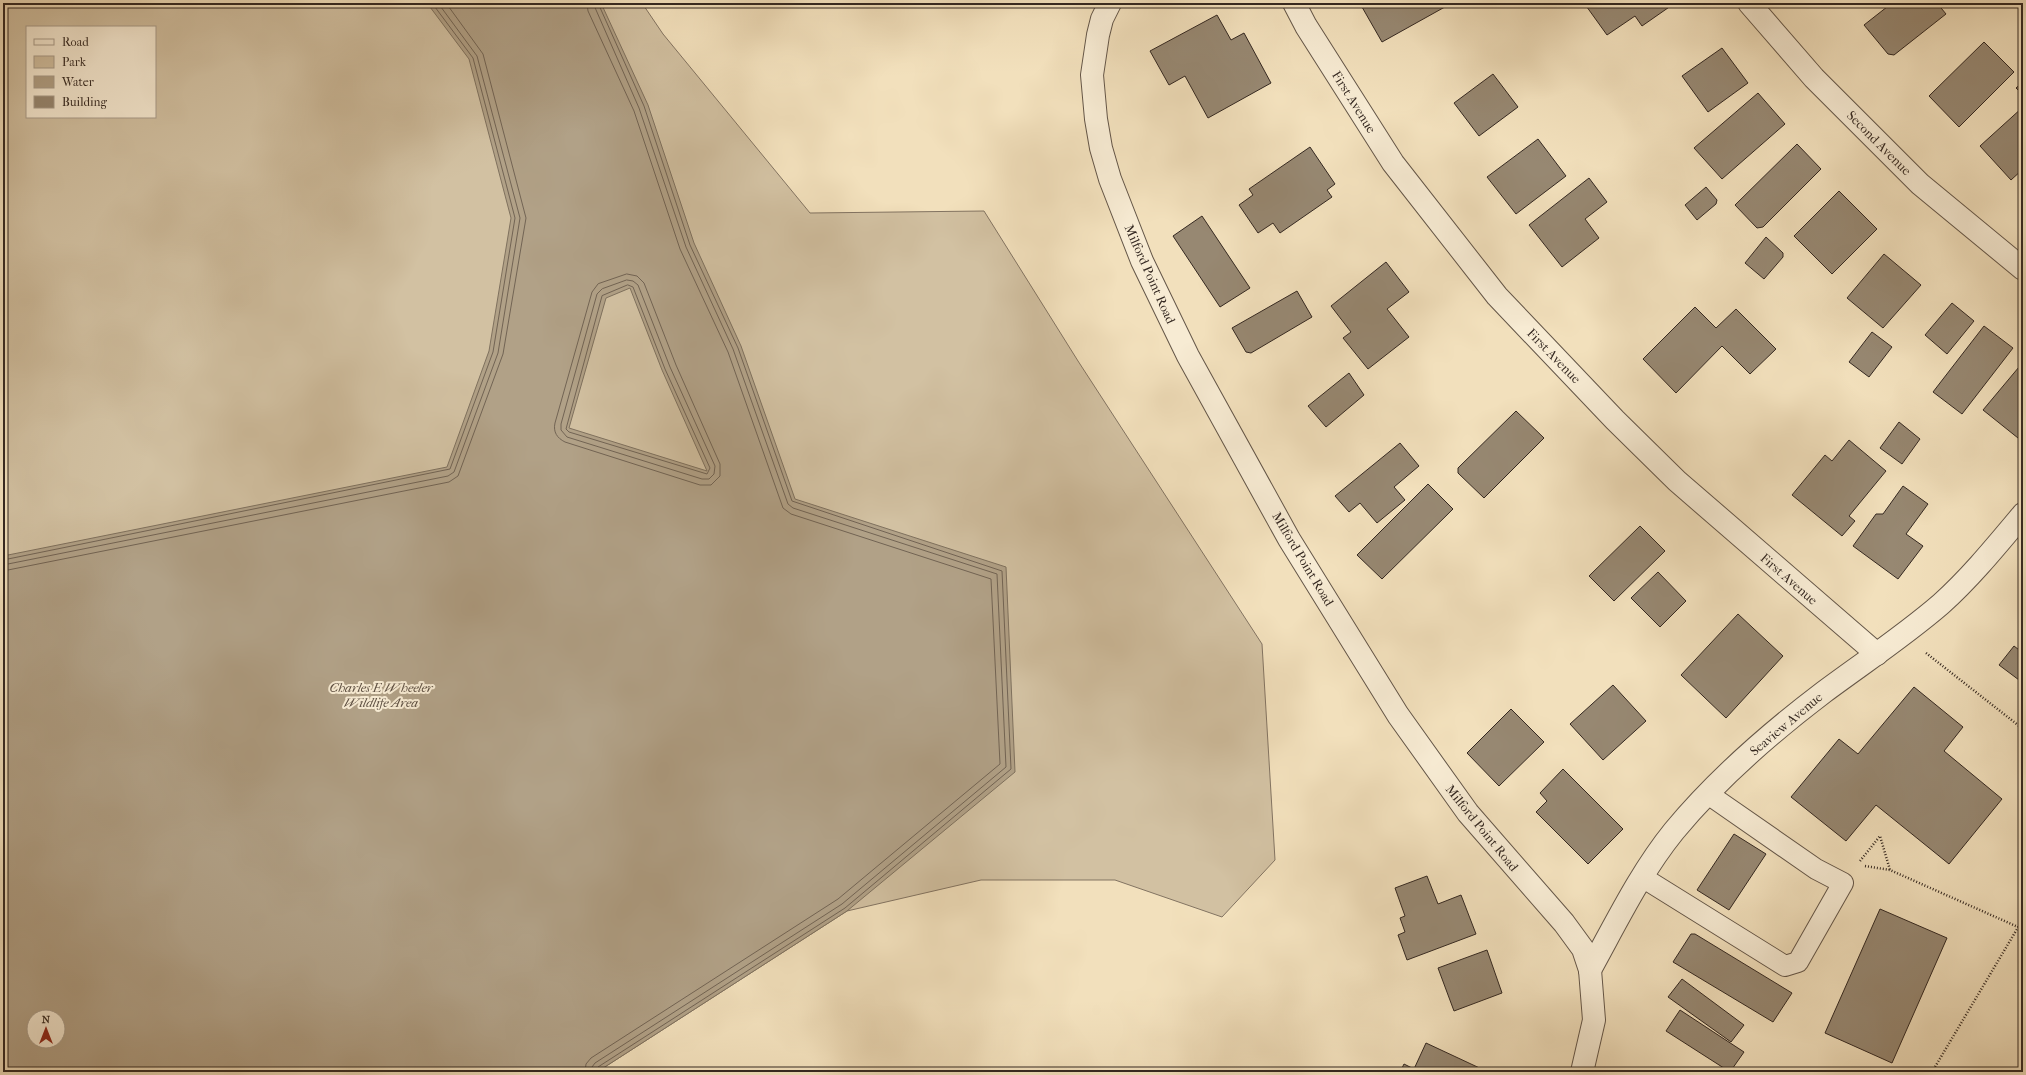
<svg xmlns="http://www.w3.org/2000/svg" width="2026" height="1075" font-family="'IM FELL French Canon',serif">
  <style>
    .green { fill: #d2c1a2; stroke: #837462; fill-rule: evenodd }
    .water { fill: #b1a187; stroke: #7f715e; fill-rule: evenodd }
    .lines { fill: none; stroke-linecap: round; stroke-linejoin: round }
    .shore { stroke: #726454; stroke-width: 1 }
    .building { fill: #978872; stroke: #342821 }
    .service-casing { stroke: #645648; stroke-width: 22 }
    .minor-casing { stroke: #645648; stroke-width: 24 }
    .tertiary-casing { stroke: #645648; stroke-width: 24 }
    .path { stroke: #342821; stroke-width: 2.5; stroke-dasharray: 1 2; stroke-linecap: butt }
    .service { stroke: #f7ebd3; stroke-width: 20 }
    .minor { stroke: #f7ebd3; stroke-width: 22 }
    .tertiary { stroke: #f7ebd3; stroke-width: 22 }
    .labels { text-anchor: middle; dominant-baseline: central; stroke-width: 4; stroke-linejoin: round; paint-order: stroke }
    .street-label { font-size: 13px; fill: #342821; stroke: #f7ebd3 }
    .park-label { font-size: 13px; font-style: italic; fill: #5c4e41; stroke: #f7ebd3 }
  </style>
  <rect width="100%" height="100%" fill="#f2e0bc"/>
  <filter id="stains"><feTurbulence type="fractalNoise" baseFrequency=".005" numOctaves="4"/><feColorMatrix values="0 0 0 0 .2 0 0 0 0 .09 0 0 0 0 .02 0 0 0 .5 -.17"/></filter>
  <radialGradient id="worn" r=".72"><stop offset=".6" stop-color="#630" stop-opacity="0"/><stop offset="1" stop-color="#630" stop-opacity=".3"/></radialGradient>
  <!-- green -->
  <path class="green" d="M3,3h639l21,31 147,179 174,-2 94,150 184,283 13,216 -53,57 -107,-37h-134l-134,31 -250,161h-594zM27,27h128v90h-128zM34,1017h24v24h-24z"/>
  <!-- water -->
  <path class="water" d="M427,3h174l47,102 46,138 47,103 54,153 211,68 9,205 -168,139 -250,161h-594v-516l444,-89 42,-116 22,-133 -42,-159zM630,288l32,82 45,101 -138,-43 37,-130zM34,1017h24v24h-24z"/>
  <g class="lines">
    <!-- shore -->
    <g class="shore">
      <path d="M627,274l10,2 7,7 32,82 44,99v12l-9,9h-11l-135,-43c-8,-4 -12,-10 -10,-19l37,-131 6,-8z"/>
      <path d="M627,280l6,1 5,4 32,82 45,99 -1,8 -5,5h-7l-135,-42 -6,-7v-6l36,-130 5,-5z"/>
      <path d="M628,285l5,2 32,82 45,99 -3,6 -138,-42 -3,-3 36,-133z"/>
      <path d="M3,560l447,-91 43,-117 22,-134 -42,-160 -41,-55"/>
      <path d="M3,565l445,-89 6,-4 44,-119 22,-135 -43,-162 -39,-53"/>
      <path d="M3,571l446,-89 9,-6 45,-122 23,-136 -43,-164 -37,-51"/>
      <path d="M585,1072l1,-8 5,-6 247,-159 162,-135 -9,-185 -200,-65 -8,-6 -55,-156 -48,-103 -46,-138 -46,-100 -1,-8"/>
      <path d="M591,1072l1,-5 3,-4 247,-159 164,-137 -9,-193 -204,-66 -5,-4 -55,-155 -47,-102 -47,-139 -46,-105"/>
      <path d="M596,1072l2,-5 247,-159 166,-139 -9,-198 -210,-70 -54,-153 -48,-103 -46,-139 -46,-103"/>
    </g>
  </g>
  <!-- building -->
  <g class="building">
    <path d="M1369,3h83l-70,39 -20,-35z"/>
    <path d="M1584,3h91l-33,23 -7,-10 -28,19z"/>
    <path d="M1892,3h45l9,11 -52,41 -6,-1 -24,-29z"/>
    <path d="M1217,15l14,25 13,-7 27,50 -63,35 -23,-42 -16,9 -19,-34z"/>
    <path d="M1984,42l30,30 -55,55 -30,-31z"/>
    <path d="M1722,48l26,35 -40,29 -26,-36z"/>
    <path d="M1493,74l25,33 -39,29 -25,-33z"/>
    <path d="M2023,82v13l-7,-7z"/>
    <path d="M1758,93l27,31 -63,55 -28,-31z"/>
    <path d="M2023,107v62l-12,11 -31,-34z"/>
    <path d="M1538,139l28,37 -50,38 -29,-37z"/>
    <path d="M1797,144l24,25 -58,58 -6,1 -22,-23z"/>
    <path d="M1310,147l25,37 -8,6 5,7 -52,36 -7,-10 -15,10 -19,-28 14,-10 -4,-6z"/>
    <path d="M1589,178l18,24 -22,17 14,19 -37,29 -33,-42z"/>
    <path d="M1706,187l11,13 -1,4 -19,16 -12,-15z"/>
    <path d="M1839,191l38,38 -45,45 -38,-38z"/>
    <path d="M1202,216l48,72 -30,19 -47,-71z"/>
    <path d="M1766,237l17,16v4l-19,22 -19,-16z"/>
    <path d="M1884,254l37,31 -38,43 -36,-30z"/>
    <path d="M1386,262l23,30 -22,17 22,28 -41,32 -25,-31 8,-6 -20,-26z"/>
    <path d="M1297,291l15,26 -61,36 -5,-1 -14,-24z"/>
    <path d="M1952,303l22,18 -27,33 -22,-19z"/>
    <path d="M1695,307l21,21 20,-19 40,40 -26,25 -28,-28 -46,47 -33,-34z"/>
    <path d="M1984,326l29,22 -51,66 -29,-22z"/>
    <path d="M1872,332l20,15 -23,30 -20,-15z"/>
    <path d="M2019,367l4,3v72l-40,-32z"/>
    <path d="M1349,373l15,22 -38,32 -18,-21z"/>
    <path d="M1516,411l28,27 -60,60 -26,-25v-5z"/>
    <path d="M1899,422l21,17 -18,25 -22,-16z"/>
    <path d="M1849,440l37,31 -37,45 6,5 -13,15 -50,-41 33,-40 7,6z"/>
    <path d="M1400,443l19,23 -25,21 11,13 -28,23 -17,-20 -11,9 -14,-16z"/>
    <path d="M1428,484l25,25 -71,70 -25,-24z"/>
    <path d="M1903,486l25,18 -22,30 17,12 -25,33 -45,-33 23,-32h7z"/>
    <path d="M1640,526l25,25 -51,50 -25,-25z"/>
    <path d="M1658,572l28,29 -26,26 -29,-29z"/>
    <path d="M1738,614l45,42 -57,62 -45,-43z"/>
    <path d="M2014,646l9,7v30l-24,-18z"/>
    <path d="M1613,685l33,36 -43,39 -33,-36z"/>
    <path d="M1914,687l49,40 -19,24 58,48 -53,65 -73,-59 -30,36 -55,-44 48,-58 19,15z"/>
    <path d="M1511,709l33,33 -45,44 -32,-33z"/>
    <path d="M1563,769l60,60 -35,35 -52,-52 11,-11 -7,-8z"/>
    <path d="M1734,834l32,20 -37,56 -32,-20z"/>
    <path d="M1427,876l11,28 23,-9 15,39 -69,26 -9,-25 7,-3 -5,-14 5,-2 -10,-28z"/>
    <path d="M1880,909l67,29 -55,125 -67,-30z"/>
    <path d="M1691,934h4l97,59 -19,29 -100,-60z"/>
    <path d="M1487,950l15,43 -48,18 -16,-43z"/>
    <path d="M1682,979l62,46 -13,17 -63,-45z"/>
    <path d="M1680,1010l64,42 -14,20 -64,-41z"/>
    <path d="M1426,1043l60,28v1h-86l4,-8 10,5z"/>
  </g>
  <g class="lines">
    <defs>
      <path id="service" d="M1642,877l143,89 13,-4 45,-79 -27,-14 -108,-75"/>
      <g id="minor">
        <path d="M1294,3l12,23 87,137 104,133 118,124 62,61 200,173"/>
        <path d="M1749,3l65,75 106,106 103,85"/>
        <path d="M1582,1072l12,-52 -4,-50"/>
      </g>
      <g id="tertiary">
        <path d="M1110,3l-8,16 -4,16 -6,40 4,44 5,29 9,31 32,82 46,95 101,183 109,176 70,98 96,110 19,26 7,21"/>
        <path d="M1590,970c26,-47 50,-97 84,-139 43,-52 96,-98 150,-139 39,-29 80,-56 117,-88 30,-27 56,-59 82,-90"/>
      </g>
    </defs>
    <!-- service casing -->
    <use href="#service" class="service-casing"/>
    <!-- minor casing -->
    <use href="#minor" class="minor-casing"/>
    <!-- tertiary casing -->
    <use href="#tertiary" class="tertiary-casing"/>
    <!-- path -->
    <g class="path">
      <path d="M1926,653l97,76"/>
      <path d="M1860,861l20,-25 10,34"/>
      <path d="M1865,866l25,4 128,57"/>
      <path d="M1932,1072l91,-153"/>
    </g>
    <!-- service -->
    <use href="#service" class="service"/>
    <!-- minor -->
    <use href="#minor" class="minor"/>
    <!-- tertiary -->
    <use href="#tertiary" class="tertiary"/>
  </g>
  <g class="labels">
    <!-- street labels -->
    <g class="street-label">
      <text transform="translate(1354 102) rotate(58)">First Avenue</text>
      <text transform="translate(1879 143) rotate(45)">Second Avenue</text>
      <text transform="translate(1150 274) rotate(66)">Milford Point Road</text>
      <text transform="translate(1554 356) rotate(46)">First Avenue</text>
      <text transform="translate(1303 559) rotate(59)">Milford Point Road</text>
      <text transform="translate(1789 579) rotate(41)">First Avenue</text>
      <text transform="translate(1786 724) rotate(-40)">Seaview Avenue</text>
      <text transform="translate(1482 828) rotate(51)">Milford Point Road</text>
    </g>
    <!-- park labels -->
    <g class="park-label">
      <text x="381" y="687">Charles E Wheeler<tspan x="381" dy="15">Wildlife Area</tspan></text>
    </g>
  </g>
  <!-- margin -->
  <rect width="2026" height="1075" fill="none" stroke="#f2e0bc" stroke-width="16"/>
  <rect x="4" y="4" width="2018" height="1067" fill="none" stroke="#342821" stroke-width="2"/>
  <rect x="8" y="8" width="2010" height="1059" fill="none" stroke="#342821"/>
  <!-- legend -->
  <rect x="26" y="26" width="130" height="92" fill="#f7ebd3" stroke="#a99d8c"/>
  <rect x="34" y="39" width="20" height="6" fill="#f7ebd3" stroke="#a99d8c"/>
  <text x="62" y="46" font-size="12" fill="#342821">Road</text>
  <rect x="34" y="56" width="20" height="12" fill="#d2c1a2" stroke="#a99d8c"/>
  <text x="62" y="66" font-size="12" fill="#342821">Park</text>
  <rect x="34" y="76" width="20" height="12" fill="#b1a187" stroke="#a99d8c"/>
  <text x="62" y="86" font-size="12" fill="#342821">Water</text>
  <rect x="34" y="96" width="20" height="12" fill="#978872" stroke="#a99d8c"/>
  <text x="62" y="106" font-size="12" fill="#342821">Building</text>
  <!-- north arrow -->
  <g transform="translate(46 1029)"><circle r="19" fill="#f7ebd3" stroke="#a99d8c"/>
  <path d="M0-3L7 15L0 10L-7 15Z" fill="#8f2418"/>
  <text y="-6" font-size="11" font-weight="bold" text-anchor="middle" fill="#342821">N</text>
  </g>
  <rect width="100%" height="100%" filter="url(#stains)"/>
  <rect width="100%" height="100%" fill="url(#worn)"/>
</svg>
